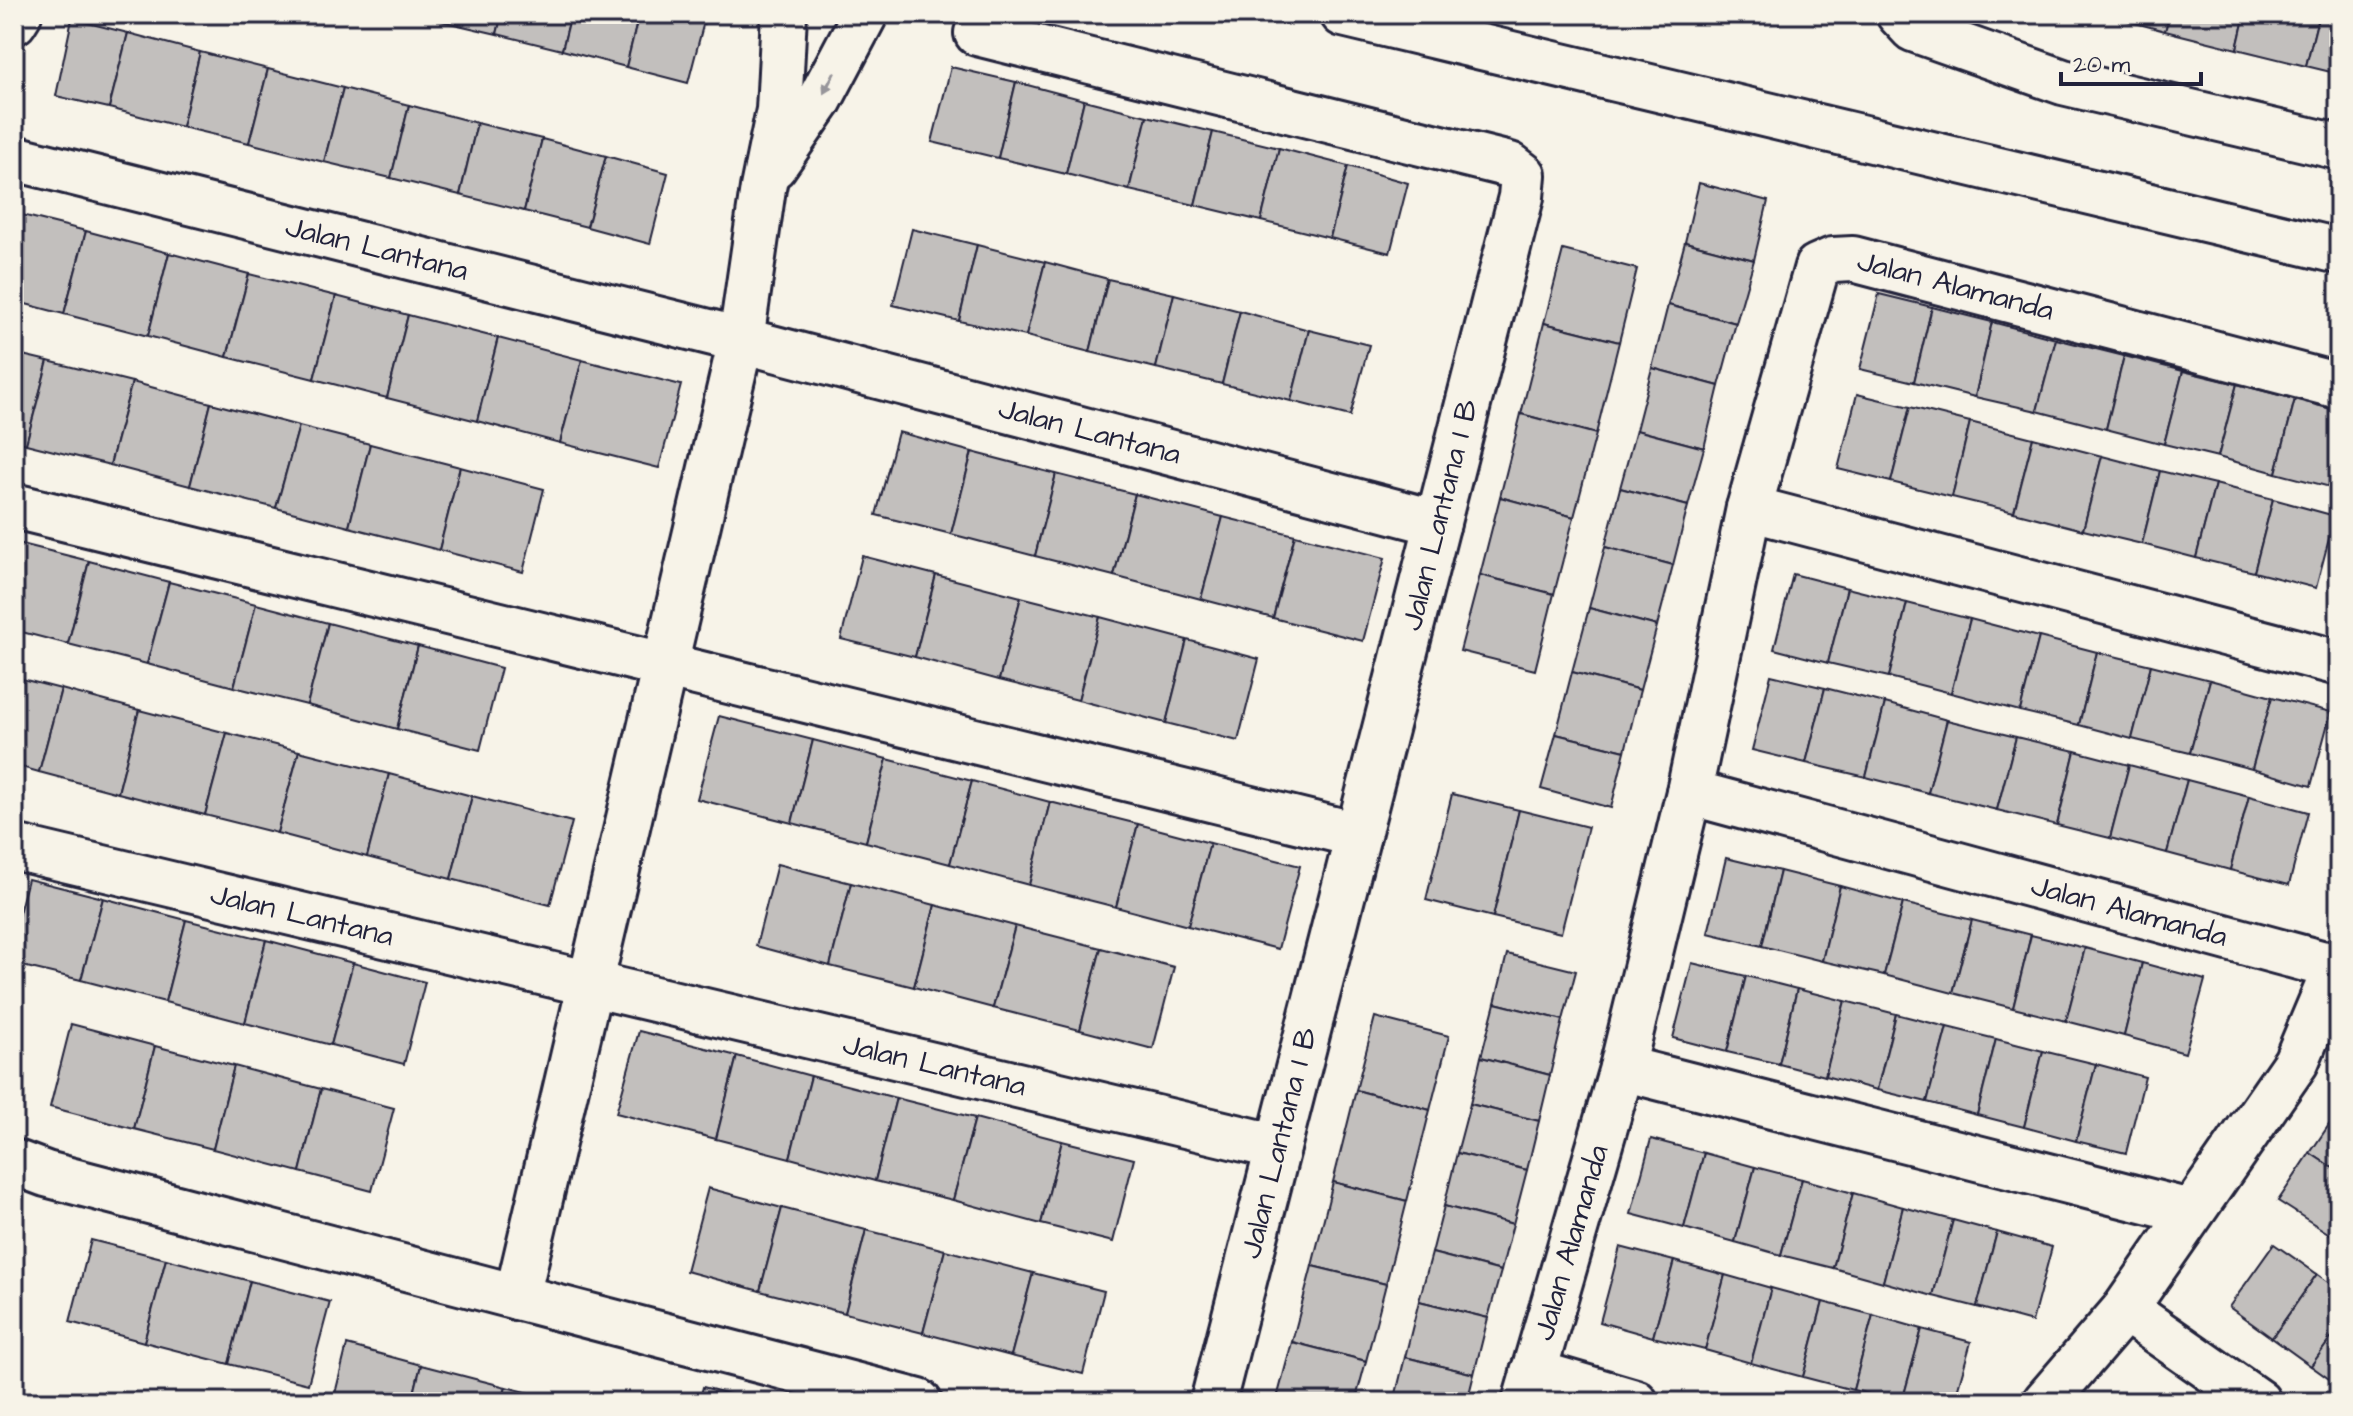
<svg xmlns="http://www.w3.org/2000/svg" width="2353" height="1416" font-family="'Architects Daughter',sans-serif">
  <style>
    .building { fill: #c2bfbd; stroke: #22223b; stroke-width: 2 }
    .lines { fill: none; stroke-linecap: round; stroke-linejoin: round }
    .street-casing { stroke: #22223b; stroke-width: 50 }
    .street { stroke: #f7f3e8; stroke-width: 44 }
    .oneway { fill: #97959a }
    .labels { text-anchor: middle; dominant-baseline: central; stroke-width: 7; stroke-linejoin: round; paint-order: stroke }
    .street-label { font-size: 30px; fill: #22223b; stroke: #f7f3e8 }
  </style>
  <rect width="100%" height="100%" fill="#f7f3e8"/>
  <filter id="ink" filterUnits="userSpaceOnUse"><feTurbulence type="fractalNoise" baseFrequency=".0125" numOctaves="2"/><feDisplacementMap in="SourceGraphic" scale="16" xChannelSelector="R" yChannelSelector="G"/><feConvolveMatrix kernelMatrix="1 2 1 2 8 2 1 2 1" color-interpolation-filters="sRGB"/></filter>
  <g filter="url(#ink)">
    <!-- building -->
    <g class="building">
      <path d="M429,14h73l-5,20 -69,-16z"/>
      <path d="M502,14h69l-9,36 -65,-16z"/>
      <path d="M571,14h68l-13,53 -64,-17z"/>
      <path d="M639,14h67l-18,69 -62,-16z"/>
      <path d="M2102,14h68l-5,17z"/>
      <path d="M2170,14h75l-8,35 -72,-18z"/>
      <path d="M2245,14h74l-13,52 -69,-17z"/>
      <path d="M2319,14h20v60l-33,-8z"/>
      <path d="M72,19l56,14 -19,75 -53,-12z"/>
      <path d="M128,33l72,19 -18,75 -73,-19z"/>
      <path d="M200,52l68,17 -19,74 -67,-16z"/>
      <path d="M951,67l65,15 -18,76 -66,-16z"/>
      <path d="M268,69l75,19 -19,74 -75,-19z"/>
      <path d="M1016,82l68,18 -18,74 -68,-16z"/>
      <path d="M343,88l66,17 -18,73 -67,-16z"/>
      <path d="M1084,100l63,16 -18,74 -63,-16z"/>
      <path d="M409,105l68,18 -17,72 -69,-17z"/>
      <path d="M1147,116l66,16 -18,73 -66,-15z"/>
      <path d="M477,123l65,16 -18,72 -64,-16z"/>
      <path d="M1213,132l66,16 -18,73 -66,-16z"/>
      <path d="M542,139l64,17 -19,71 -63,-16z"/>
      <path d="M1279,148l69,18 -18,72 -69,-17z"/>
      <path d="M606,156l62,17 -18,71 -63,-17z"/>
      <path d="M1348,166l60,17 -18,70 -60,-15z"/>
      <path d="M1699,183l69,18 -14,59 -69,-18z"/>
      <path d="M14,213l72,18 -22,83 -50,-13z"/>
      <path d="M912,229l65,16 -18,76 -66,-16z"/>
      <path d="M86,231l83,22 -21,83 -84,-22z"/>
      <path d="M1685,242l69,18 -18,63 -68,-18z"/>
      <path d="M977,245l68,17 -19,74 -67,-15z"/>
      <path d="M1563,250l74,19 -18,73 -75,-19z"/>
      <path d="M169,253l80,21 -22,83 -79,-21z"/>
      <path d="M1045,262l63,17 -18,73 -64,-16z"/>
      <path d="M249,274l87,22 -22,83 -87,-22z"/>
      <path d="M1108,279l66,15 -18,74 -66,-16z"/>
      <path d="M1174,294l66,17 -18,73 -66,-16z"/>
      <path d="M1879,294l53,13 -18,75 -54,-13z"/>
      <path d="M336,296l72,19 -21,83 -73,-19z"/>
      <path d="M1668,305l68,18 -17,63 -67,-18z"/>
      <path d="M1932,307l60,15 -17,75 -61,-15z"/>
      <path d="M1240,311l69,19 -18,71 -69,-17z"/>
      <path d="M408,315l90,23 -21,83 -90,-23z"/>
      <path d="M1992,322l64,17 -19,72 -62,-14z"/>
      <path d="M1544,323l75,19 -23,92 -75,-20z"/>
      <path d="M1309,330l60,15 -19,71 -59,-15z"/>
      <path d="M498,338l84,22 -22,83 -83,-22z"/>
      <path d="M2056,339l68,17 -18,73 -69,-18z"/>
      <path d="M14,353l34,8 -22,83 -12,-4z"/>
      <path d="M2124,356l59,15 -19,73 -58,-15z"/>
      <path d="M582,360l99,25 -22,83 -99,-25z"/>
      <path d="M48,361l84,21 -22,83 -84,-21z"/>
      <path d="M1652,368l67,18 -15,62 -68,-18z"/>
      <path d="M2183,371l54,13 -19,73 -54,-13z"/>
      <path d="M132,382l79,21 -21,83 -80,-21z"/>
      <path d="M2237,384l58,15 -19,74 -58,-16z"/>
      <path d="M1857,394l53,13 -19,75 -53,-13z"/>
      <path d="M2295,399l44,12 -1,78 -62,-16z"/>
      <path d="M211,403l88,23 -23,82 -86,-22z"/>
      <path d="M1910,407l60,15 -18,75 -61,-15z"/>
      <path d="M1521,414l75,20 -22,83 -74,-20z"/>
      <path d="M1970,422l63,16 -19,74 -62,-15z"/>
      <path d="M299,426l71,18 -21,83 -73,-19z"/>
      <path d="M1636,430l68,18 -16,58 -68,-18z"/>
      <path d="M898,432l74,20 -21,82 -75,-19z"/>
      <path d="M2033,438l69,18 -19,74 -69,-18z"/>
      <path d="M370,444l90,23 -21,83 -90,-23z"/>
      <path d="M972,452l84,22 -21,82 -84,-22z"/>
      <path d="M2102,456l58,15 -18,73 -59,-14z"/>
      <path d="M460,467l84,22 -21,83 -84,-22z"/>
      <path d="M2160,471l55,13 -19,74 -54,-14z"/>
      <path d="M1056,474l79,20 -21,82 -79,-20z"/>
      <path d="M2215,484l58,15 -19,73 -58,-14z"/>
      <path d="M1620,488l68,18 -15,59 -68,-18z"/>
      <path d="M1135,494l88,23 -22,82 -87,-23z"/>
      <path d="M1500,497l74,20 -20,77 -74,-19z"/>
      <path d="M2273,499l62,17 -19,72 -62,-16z"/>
      <path d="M1223,517l72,18 -22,83 -72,-19z"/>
      <path d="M1295,535l90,23 -22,83 -90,-23z"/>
      <path d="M14,542l75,19 -21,83 -54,-14z"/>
      <path d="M1605,547l68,18 -16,61 -68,-18z"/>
      <path d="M862,556l74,19 -21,82 -74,-18z"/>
      <path d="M89,561l80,21 -22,82 -79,-20z"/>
      <path d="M1793,574l54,14 -19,75 -54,-14z"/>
      <path d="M936,575l85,22 -22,83 -84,-23z"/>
      <path d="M1480,575l74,19 -19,76 -75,-19z"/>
      <path d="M169,582l87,22 -22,83 -87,-23z"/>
      <path d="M1847,588l60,15 -18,74 -61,-14z"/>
      <path d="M1021,597l79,20 -22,83 -79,-20z"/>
      <path d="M1907,603l63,16 -19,74 -62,-16z"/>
      <path d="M256,604l72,19 -21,82 -73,-18z"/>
      <path d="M1589,608l68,18 -17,64 -68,-18z"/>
      <path d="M1100,617l87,23 -21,83 -88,-23z"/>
      <path d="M1970,619l69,18 -19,74 -69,-18z"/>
      <path d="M328,623l90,23 -21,83 -90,-24z"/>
      <path d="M2039,637l58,15 -18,73 -59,-14z"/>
      <path d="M1187,640l72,19 -21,82 -72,-18z"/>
      <path d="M418,646l83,22 -21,82 -83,-21z"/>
      <path d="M2097,652l54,13 -19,74 -53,-14z"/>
      <path d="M2151,665l59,15 -20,73 -58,-14z"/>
      <path d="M1572,672l68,18 -15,61 -69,-17z"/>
      <path d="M1771,675l54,13 -19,75 -54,-13z"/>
      <path d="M14,677l47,12 -22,83 -25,-7z"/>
      <path d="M2210,680l62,17 -20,72 -62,-16z"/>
      <path d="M1825,688l60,15 -19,74 -60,-14z"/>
      <path d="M61,689l78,21 -21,83 -79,-21z"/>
      <path d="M2272,697l59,15 -20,74 -59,-17z"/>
      <path d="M1885,703l62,17 -19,73 -62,-16z"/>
      <path d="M139,710l88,23 -22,82 -87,-22z"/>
      <path d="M719,716l94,24 -21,83 -95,-24z"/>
      <path d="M1947,720l69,17 -19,73 -69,-17z"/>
      <path d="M227,733l72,18 -22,82 -72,-18z"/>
      <path d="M1556,734l69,17 -14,57 -70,-19z"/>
      <path d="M2016,737l59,14 -18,74 -60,-15z"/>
      <path d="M813,740l74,19 -21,83 -74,-19z"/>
      <path d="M299,751l90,23 -22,83 -90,-24z"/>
      <path d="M2075,751l54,14 -19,73 -53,-13z"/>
      <path d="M887,759l85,22 -22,83 -84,-22z"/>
      <path d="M2129,765l58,15 -20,73 -57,-15z"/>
      <path d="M389,774l83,22 -21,83 -84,-22z"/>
      <path d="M2187,780l62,16 -19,74 -63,-17z"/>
      <path d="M972,781l78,21 -21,83 -79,-21z"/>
      <path d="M1452,794l67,16 -26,107 -67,-17z"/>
      <path d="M472,796l100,26 -22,83 -99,-26z"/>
      <path d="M2249,796l59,16 -19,73 -59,-15z"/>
      <path d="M1050,802l88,22 -22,83 -87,-22z"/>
      <path d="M1519,810l69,17 -27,106 -68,-16z"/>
      <path d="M1138,824l72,19 -22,83 -72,-19z"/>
      <path d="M1210,843l90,23 -22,83 -90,-23z"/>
      <path d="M1726,858l54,13 -18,75 -54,-13z"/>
      <path d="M777,864l74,19 -21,83 -74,-20z"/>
      <path d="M1780,871l60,15 -18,75 -60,-15z"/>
      <path d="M28,879l75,19 -22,82 -67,-16v-32z"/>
      <path d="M851,883l84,22 -21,82 -84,-21z"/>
      <path d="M1840,886l63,17 -19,72 -62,-14z"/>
      <path d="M103,898l83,22 -21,82 -84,-22z"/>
      <path d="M1903,903l69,17 -19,73 -69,-18z"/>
      <path d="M935,905l80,21 -22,82 -79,-21z"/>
      <path d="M186,920l80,20 -21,83 -80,-21z"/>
      <path d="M1972,920l59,15 -18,73 -60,-15z"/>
      <path d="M1015,926l86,22 -21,82 -87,-22z"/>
      <path d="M2031,935l54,13 -19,73 -53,-13z"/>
      <path d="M266,940l87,23 -22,82 -86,-22z"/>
      <path d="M1101,948l73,19 -21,82 -73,-19z"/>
      <path d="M2085,948l57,15 -18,73 -58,-15z"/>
      <path d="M1507,954l69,17 -13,49 -68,-17z"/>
      <path d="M353,963l72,19 -21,82 -73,-19z"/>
      <path d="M1692,963l54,13 -19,76 -54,-14z"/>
      <path d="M2142,963l63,17 -20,73 -61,-17z"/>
      <path d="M1746,976l51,13 -18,75 -52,-12z"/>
      <path d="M1797,989l48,12 -20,75 -46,-12z"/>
      <path d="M1845,1001l51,13 -19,76 -52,-14z"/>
      <path d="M1495,1003l68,17 -13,55 -69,-18z"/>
      <path d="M1896,1014l51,13 -20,75 -50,-12z"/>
      <path d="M1375,1017l74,19 -19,74 -74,-20z"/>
      <path d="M71,1024l84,22 -21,83 -84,-22z"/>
      <path d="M1947,1027l49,12 -19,76 -50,-13z"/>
      <path d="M639,1031l98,25 -21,83 -100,-26z"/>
      <path d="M1996,1039l47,12 -19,76 -47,-12z"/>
      <path d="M155,1046l79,20 -21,83 -79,-20z"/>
      <path d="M2043,1051l53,13 -20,77 -52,-14z"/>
      <path d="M737,1056l74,20 -21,82 -74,-19z"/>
      <path d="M1481,1057l69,18 -11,46 -69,-17z"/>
      <path d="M2096,1064l49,13 -19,76 -50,-12z"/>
      <path d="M234,1066l87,23 -21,83 -87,-23z"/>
      <path d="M811,1076l85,22 -21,83 -85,-23z"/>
      <path d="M321,1089l73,19 -22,83 -72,-19z"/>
      <path d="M1356,1090l74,20 -23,91 -74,-19z"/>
      <path d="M896,1098l79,20 -22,82 -78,-19z"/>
      <path d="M1470,1104l69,17 -12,49 -70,-17z"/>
      <path d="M2339,1110v62l-29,-19z"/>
      <path d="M975,1118l87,23 -21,83 -88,-24z"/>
      <path d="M1651,1139l53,14 -20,75 -53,-14z"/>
      <path d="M1062,1141l72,18 -21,83 -72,-18z"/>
      <path d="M1457,1153l70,17 -14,54 -69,-18z"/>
      <path d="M1704,1153l51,14 -20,75 -51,-14z"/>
      <path d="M2310,1153l29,19v68l-61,-39z"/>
      <path d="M1755,1167l47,12 -21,76 -46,-13z"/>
      <path d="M1802,1179l51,14 -20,75 -52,-13z"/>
      <path d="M1333,1182l74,19 -21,83 -74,-18z"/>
      <path d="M708,1188l74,20 -22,83 -74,-20z"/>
      <path d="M1853,1193l50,14 -20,75 -50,-14z"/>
      <path d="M1444,1206l69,18 -12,47 -69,-18z"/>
      <path d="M1903,1207l50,13 -20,76 -50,-14z"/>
      <path d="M782,1208l84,22 -21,83 -85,-22z"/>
      <path d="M1953,1220l44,12 -20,75 -44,-11z"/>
      <path d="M866,1230l79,20 -22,83 -78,-20z"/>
      <path d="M1997,1232l55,15 -20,75 -55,-15z"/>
      <path d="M91,1240l75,19 -22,83 -74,-20z"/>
      <path d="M2274,1244l43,30 -45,64 -43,-31z"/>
      <path d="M1620,1247l54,14 -21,76 -53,-15z"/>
      <path d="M945,1250l88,23 -22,83 -88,-23z"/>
      <path d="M1432,1253l69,18 -13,47 -69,-17z"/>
      <path d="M166,1259l84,22 -21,83 -85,-22z"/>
      <path d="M1674,1261l51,14 -20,75 -52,-13z"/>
      <path d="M1312,1266l74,18 -20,77 -74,-19z"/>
      <path d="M1033,1273l71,18 -21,83 -72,-18z"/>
      <path d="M2317,1274l22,16v37l-28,39 -39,-28z"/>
      <path d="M1725,1275l46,13 -20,75 -46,-13z"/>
      <path d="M250,1281l80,21 -22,82 -79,-20z"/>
      <path d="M1771,1288l52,14 -20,75 -52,-14z"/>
      <path d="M1419,1301l69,17 -14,56 -69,-17z"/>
      <path d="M1823,1302l50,13 -20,75 -50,-13z"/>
      <path d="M1873,1315l49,14 -20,73 -49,-12z"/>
      <path d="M2339,1327v59l-28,-20z"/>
      <path d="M1922,1329l49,13 -17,60h-52z"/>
      <path d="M1292,1342l74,19 -11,41h-79z"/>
      <path d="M347,1345l74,20 -9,37h-79z"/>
      <path d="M1405,1357l69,17 -7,28h-73z"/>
      <path d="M421,1365l85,22 -4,15h-90z"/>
      <path d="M506,1387l60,15h-64z"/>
      <path d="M703,1387l57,15h-61z"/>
    </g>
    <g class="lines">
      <defs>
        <g id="street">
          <path d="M1343,14l996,237"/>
          <path d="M1899,14l14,15 150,53 276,65"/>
          <path d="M14,22l5,-8"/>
          <path d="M977,33l533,132 13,10 -2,22 -308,1205"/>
          <path id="s1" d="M14,158l727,182 697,183"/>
          <path d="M774,166l45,-65 46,-87"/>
          <path d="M14,506l1344,329"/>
          <path d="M1749,508l590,155"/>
          <path id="s2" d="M1689,792l650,176"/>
          <path id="s3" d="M14,847l1264,300"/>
          <path d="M1622,1068l568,144"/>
          <path d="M14,1162l32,12 873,228"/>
          <path d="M517,1297l224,-957 22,-152 16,-78 5,-96"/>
          <path d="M2125,1309l133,93"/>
          <path d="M1533,1372l102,30"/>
          <path id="s4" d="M1525,1402l97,-334 67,-276 60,-284 68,-241 16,-7 20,-1 486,127"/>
          <path d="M2045,1402l80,-93 171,-247 43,-102"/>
        </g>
      </defs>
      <!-- street casing -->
      <use href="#street" class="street-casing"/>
      <!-- street -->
      <use href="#street" class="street"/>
    </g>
    <!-- one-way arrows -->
    <defs><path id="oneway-solid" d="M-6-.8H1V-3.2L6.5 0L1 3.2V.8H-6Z" transform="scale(2)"/></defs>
    <use class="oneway" href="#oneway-solid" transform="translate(829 83) rotate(117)"/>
  </g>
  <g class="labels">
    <!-- street labels -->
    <g class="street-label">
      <text stroke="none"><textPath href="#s1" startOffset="374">Jalan Lantana</textPath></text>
      <text stroke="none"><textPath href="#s4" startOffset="1316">Jalan Alamanda</textPath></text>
      <text stroke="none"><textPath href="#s1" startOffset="1110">Jalan Lantana</textPath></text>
      <text transform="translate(1440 515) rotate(-76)">Jalan Lantana I B</text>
      <text stroke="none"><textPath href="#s2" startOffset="456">Jalan Alamanda</textPath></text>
      <text stroke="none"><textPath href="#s3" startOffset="296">Jalan Lantana</textPath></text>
      <text stroke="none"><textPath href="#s3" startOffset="946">Jalan Lantana</textPath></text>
      <text transform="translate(1279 1143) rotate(-76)">Jalan Lantana I B</text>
      <text stroke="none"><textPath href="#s4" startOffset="166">Jalan Alamanda</textPath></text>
    </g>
  </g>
  <!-- margin -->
  <rect width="2353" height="1416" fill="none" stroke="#f7f3e8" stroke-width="48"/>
  <rect x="24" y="24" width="2305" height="1368" fill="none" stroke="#22223b" stroke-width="3" filter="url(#ink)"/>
  <!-- scale -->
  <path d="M2061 72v12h140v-12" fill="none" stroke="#22223b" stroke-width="4"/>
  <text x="2073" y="72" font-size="24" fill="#22223b" stroke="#f7f3e8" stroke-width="6" paint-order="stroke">20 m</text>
</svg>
